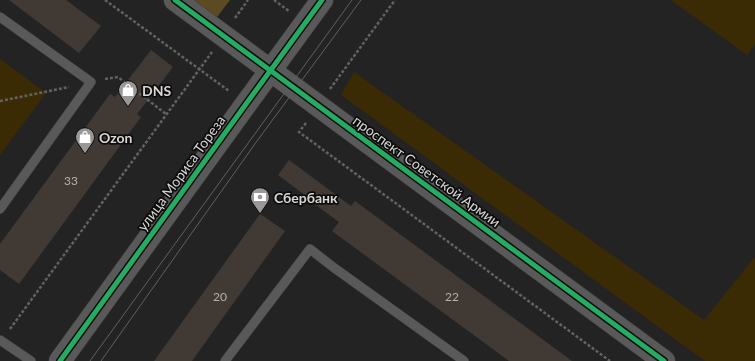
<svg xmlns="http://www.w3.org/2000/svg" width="755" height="361" font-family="Lato,sans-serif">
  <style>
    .green { fill: #3a2b05 }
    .forest { fill: #5c4b22 }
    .building { fill: #413a34 }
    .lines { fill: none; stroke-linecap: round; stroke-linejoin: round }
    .service-casing { stroke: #3e3d3c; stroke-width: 10 }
    .tertiary-casing { stroke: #3e3d3c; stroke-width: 23 }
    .path { stroke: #636262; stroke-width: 2.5; stroke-dasharray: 3 2; stroke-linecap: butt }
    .service { stroke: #5a5959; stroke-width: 9 }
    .tertiary { stroke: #5a5959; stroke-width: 22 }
    .tram { stroke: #616060; stroke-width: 1 }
    .cycleway-casing { stroke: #0d0c0c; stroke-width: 8 }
    .cycleway { stroke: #26ab63; stroke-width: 5 }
    .labels { text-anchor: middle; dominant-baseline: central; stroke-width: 3.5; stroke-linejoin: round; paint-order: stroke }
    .number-label { font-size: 12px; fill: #b3b0ae }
    .poi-label { font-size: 14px; font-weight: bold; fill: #d9d7d6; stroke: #0d0c0c; text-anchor: start }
    .street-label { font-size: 14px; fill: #d9d7d6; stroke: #0d0c0c }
  </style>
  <rect width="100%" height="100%" fill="#242323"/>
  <!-- green -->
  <g class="green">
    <path d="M671,0h84v44l-8,11z"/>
    <path d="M0,59l46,34 -46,62z"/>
    <path d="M354,72l350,248 50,-62 1,1v102h-50l-364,-266z"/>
  </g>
  <!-- forest -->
  <path class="forest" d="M186,0h44l-16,21z"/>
  <!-- building -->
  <g class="building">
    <path d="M9,0h57l35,26 -22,27z"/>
    <path d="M151,50l22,17 -36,47 4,3 -122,167 -19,-14v-26l110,-150 5,3z"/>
    <path d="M289,160l62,46 4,-5 217,160h-63l-177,-130 7,-9 -34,-25 1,-1 -28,-21z"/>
    <path d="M260,214l25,17 -93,130h-38z"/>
  </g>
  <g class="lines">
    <defs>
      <g id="service">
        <path d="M0,17l91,65 -91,127"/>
        <path d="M0,340l31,21"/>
        <path d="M225,361l85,-112 23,18 131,94"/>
      </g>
      <g id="tertiary">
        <path d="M175,0l489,361"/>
        <path d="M60,361l186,-257 76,-104"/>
      </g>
    </defs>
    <!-- service casing -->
    <use href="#service" class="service-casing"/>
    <!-- tertiary casing -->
    <use href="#tertiary" class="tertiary-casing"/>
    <!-- path -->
    <g class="path">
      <path d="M105,0l124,91"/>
      <path d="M274,0l15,11"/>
      <path d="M235,18l13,-18"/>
      <path d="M105,79l13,-2 48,37"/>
      <path d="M330,89l65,-89"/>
      <path d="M0,101l69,-14"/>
      <path d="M306,123l-7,9 311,229"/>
      <path d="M10,329l202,-277"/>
    </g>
    <!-- service -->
    <use href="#service" class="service"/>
    <!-- tertiary -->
    <use href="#tertiary" class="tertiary"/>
    <!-- tram -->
    <g class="tram">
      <path d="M90,361l262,-361"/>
      <path d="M101,361l156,-220 104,-141"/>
    </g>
    <defs>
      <g id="cycleway">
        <path d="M175,0l489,361"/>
        <path d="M60,361l186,-257 76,-104"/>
      </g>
    </defs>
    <!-- cycleway casing -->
    <use href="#cycleway" class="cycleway-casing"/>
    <!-- cycleway -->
    <use href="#cycleway" class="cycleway"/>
  </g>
  <!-- icons -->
  <defs>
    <symbol id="shop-pin" viewBox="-11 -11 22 30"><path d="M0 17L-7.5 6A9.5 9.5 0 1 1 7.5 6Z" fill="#9a9897" stroke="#0d0c0c"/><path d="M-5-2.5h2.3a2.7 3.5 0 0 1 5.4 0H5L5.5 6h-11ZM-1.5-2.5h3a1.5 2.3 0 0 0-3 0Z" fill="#fff"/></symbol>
    <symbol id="bank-pin" viewBox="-11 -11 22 30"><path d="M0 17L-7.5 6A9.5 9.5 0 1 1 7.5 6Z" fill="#9a9897" stroke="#0d0c0c"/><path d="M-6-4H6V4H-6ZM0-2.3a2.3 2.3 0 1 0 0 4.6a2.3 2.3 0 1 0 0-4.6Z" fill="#fff"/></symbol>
  </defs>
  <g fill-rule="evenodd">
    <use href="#shop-pin" x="117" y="79" width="22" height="30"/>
    <use href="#shop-pin" x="74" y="126" width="22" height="30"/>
    <use href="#bank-pin" x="249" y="186" width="22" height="30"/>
  </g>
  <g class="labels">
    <!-- number labels -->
    <g class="number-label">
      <text x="71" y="180">33</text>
      <text x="220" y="296">20</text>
      <text x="452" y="296">22</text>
    </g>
    <!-- poi labels -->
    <g class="poi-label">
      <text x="142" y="90">DNS</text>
      <text x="99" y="137">Ozon</text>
      <text x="274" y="197">Сбербанк</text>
    </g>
    <!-- street labels -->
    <g class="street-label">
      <text transform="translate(427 171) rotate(36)">проспект Советской Армии</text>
      <text transform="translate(181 173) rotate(-54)">улица Мориса Тореза</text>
    </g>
  </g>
</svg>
